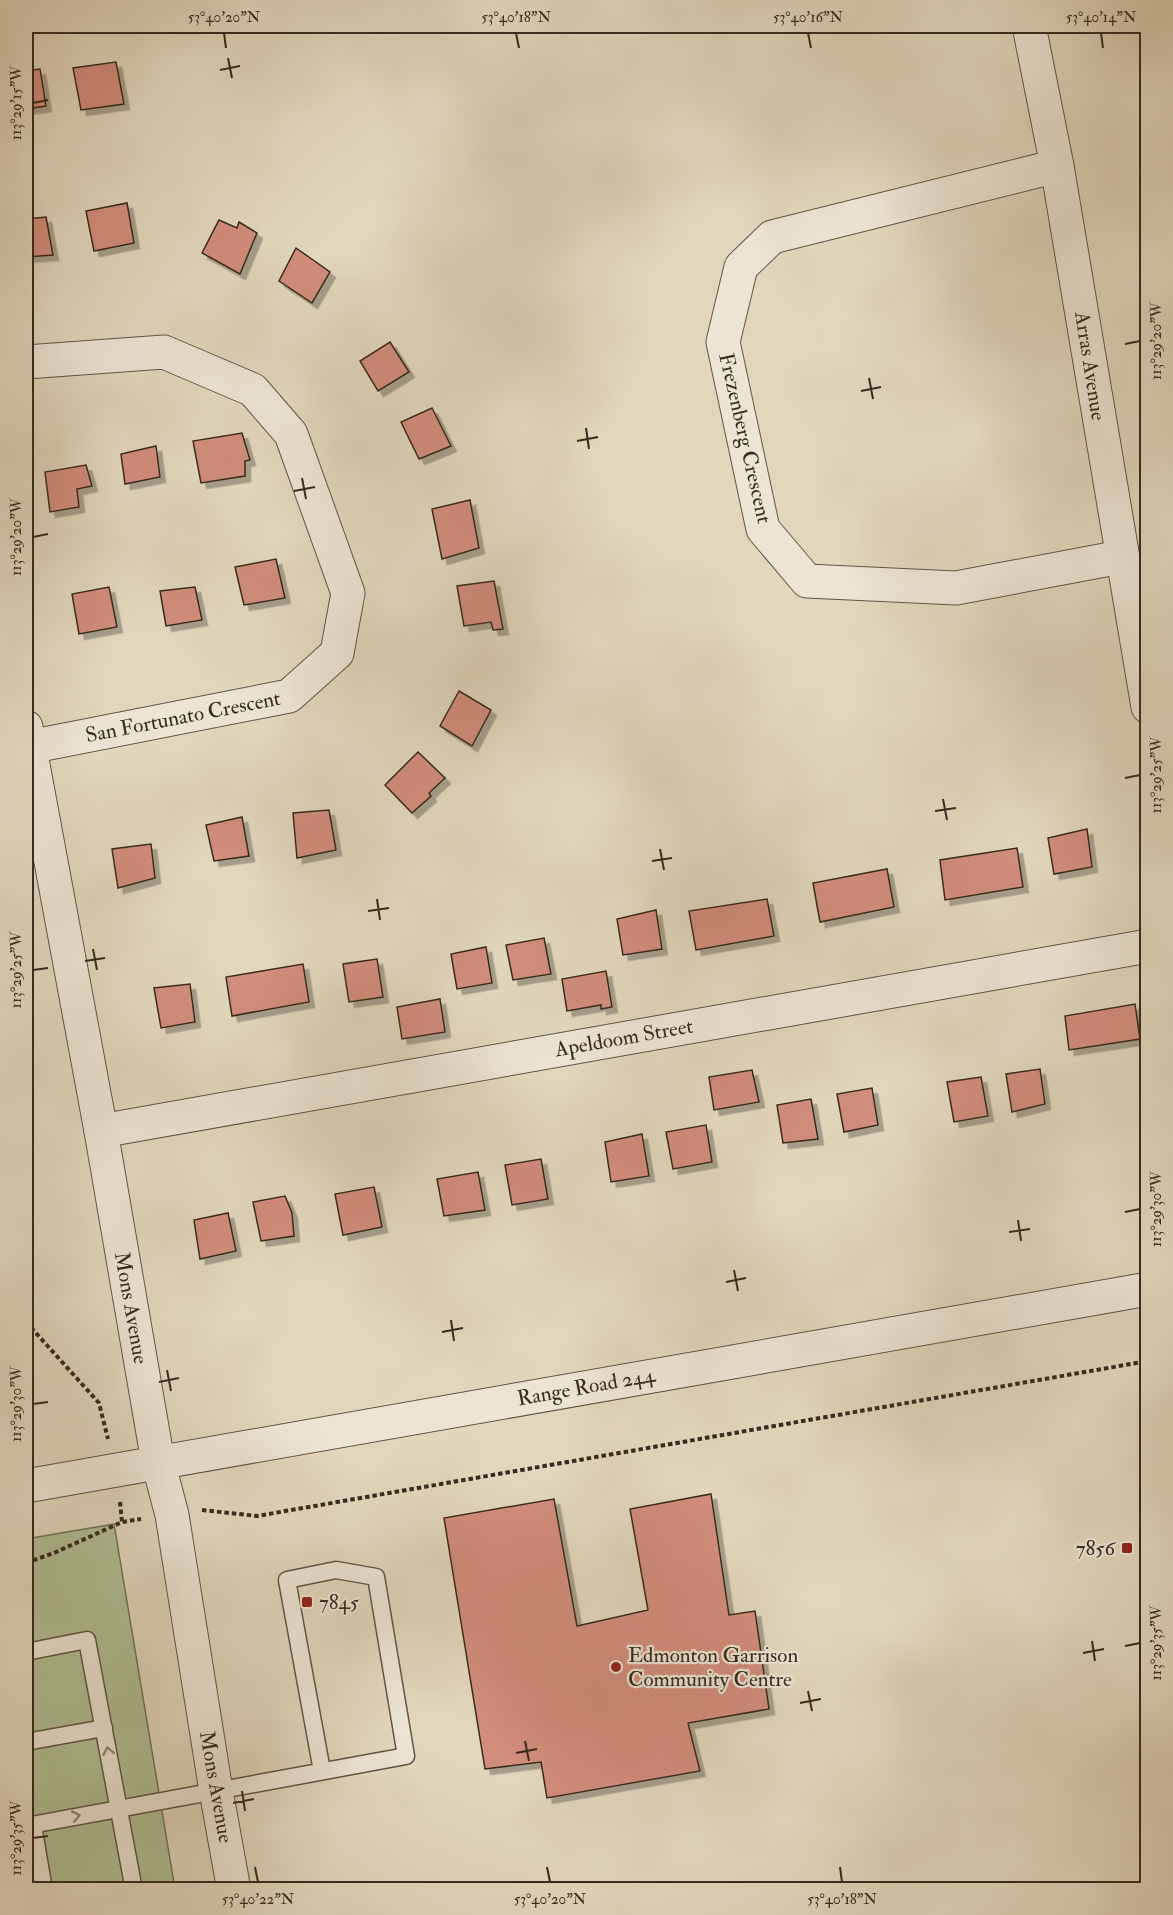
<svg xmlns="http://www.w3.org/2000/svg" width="1173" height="1915" font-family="'IM FELL Double Pica',serif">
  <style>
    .green { fill: #afbf94; stroke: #737459; stroke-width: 1.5 }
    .building { fill: #d28d7c; stroke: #372a1e; stroke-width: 1.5; filter: url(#shadow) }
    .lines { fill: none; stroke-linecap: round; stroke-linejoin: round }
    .service-casing { stroke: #625546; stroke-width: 19 }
    .minor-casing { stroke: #625546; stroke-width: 35 }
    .tertiary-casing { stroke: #625546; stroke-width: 35 }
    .path { stroke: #372a1e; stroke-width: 4; stroke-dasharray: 4.5 3; stroke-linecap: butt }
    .service { stroke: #ece5d4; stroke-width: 16 }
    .minor { stroke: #ece5d4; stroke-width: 33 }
    .tertiary { stroke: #ece5d4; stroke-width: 33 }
    .oneway { stroke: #928879 }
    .ticks { fill: none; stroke: #372a1e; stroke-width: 2 }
    .poi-dot { fill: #8f2418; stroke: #ece5d4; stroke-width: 2 }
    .labels { text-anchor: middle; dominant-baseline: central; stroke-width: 4.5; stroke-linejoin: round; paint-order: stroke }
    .street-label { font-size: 21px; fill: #372a1e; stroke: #ece5d4 }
    .poi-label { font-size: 21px; fill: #372a1e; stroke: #ece5d4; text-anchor: start }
    .neatline { fill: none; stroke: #372a1e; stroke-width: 2 }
    .ticks-label { font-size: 15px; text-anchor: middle; fill: #372a1e }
  </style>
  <defs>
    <filter id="shadow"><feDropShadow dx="5.5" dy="5.5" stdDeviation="0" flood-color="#0004"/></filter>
  </defs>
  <rect width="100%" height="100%" fill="#e2d7bd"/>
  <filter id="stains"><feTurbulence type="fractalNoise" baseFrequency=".00333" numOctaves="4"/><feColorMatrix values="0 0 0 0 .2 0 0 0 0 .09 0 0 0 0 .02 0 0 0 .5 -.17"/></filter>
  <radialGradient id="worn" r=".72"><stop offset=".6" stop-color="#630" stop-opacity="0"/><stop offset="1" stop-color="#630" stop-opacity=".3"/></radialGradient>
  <!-- green -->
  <path class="green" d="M114,1524l61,365 -149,1v-351z"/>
  <!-- building -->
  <g class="building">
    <path d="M116,62l8,42 -43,6 -8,-42z"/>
    <path d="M40,69l6,37 -20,3v-38z"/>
    <path d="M127,203l7,40 -40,8 -8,-40z"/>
    <path d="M46,217l7,38 -27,2v-38z"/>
    <path d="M219,220l18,8 2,-6 18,11 -17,41 -38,-21z"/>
    <path d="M296,248l34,24 -18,31 -33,-22z"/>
    <path d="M390,342l19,30 -31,19 -18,-30z"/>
    <path d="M432,408l19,38 -32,13 -18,-37z"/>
    <path d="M242,433l8,27 -5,1v15l-44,7 -8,-42z"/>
    <path d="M156,446l4,31 -35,7 -4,-30z"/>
    <path d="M86,465l6,21 -15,3 2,18 -29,5 -5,-40z"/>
    <path d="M470,500l9,48 -37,11 -10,-50z"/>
    <path d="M276,559l9,39 -41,7 -9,-38z"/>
    <path d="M494,581l9,48 -10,1 -2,-8 -27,4 -7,-40z"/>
    <path d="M109,587l8,40 -38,7 -7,-40z"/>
    <path d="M195,587l7,33 -36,6 -6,-35z"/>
    <path d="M459,691l32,19 -19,36 -32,-20z"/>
    <path d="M418,752l27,26 -16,15 2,3 -19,17 -27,-28z"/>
    <path d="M329,810l7,40 -39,8 -4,-45z"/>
    <path d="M242,817l7,39 -35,5 -8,-36z"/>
    <path d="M1087,829l5,38 -38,7 -6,-36z"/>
    <path d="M151,844l4,34 -37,10 -6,-39z"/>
    <path d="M1017,848l6,39 -78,13 -5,-40z"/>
    <path d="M887,869l7,38 -74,15 -7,-39z"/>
    <path d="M767,899l7,37 -78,14 -7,-39z"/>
    <path d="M656,910l6,39 -39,6 -6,-36z"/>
    <path d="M544,938l7,36 -38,6 -7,-35z"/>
    <path d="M486,947l6,36 -35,6 -6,-35z"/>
    <path d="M377,959l6,38 -34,5 -6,-38z"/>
    <path d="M303,964l6,38 -77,14 -6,-39z"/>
    <path d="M606,971l6,36 -11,2v-4l-34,6 -5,-32z"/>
    <path d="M190,984l5,38 -34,6 -7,-40z"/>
    <path d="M440,999l5,33 -43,7 -5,-32z"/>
    <path d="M1135,1004l5,35 -71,11 -4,-34z"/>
    <path d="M1040,1069l5,35 -33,8 -6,-38z"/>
    <path d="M752,1070l7,32 -45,8 -5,-33z"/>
    <path d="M981,1077l7,39 -34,6 -7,-40z"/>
    <path d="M872,1088l6,37 -34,7 -7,-38z"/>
    <path d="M811,1099l7,40 -35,4 -6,-38z"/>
    <path d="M706,1125l6,37 -39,7 -7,-37z"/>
    <path d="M642,1134l7,42 -38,6 -6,-40z"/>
    <path d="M541,1159l7,40 -36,6 -7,-40z"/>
    <path d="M478,1172l7,38 -41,6 -7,-37z"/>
    <path d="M374,1187l8,40 -39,8 -8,-41z"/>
    <path d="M285,1196l7,17 2,23 -33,5 -8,-39z"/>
    <path d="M228,1213l8,38 -36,8 -6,-39z"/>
    <path d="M711,1494l18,121 26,-4 14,98 -81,14 12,48 -153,27 -6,-36 -56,7 -41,-251 110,-19 23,127 71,-16 -18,-101z"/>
    <path d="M30,1860l4,30h-8v-29z"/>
  </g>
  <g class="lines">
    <defs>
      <g id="service">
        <path d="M26,1652l61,-12 47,250"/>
        <path d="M26,1742l78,-14"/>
        <path d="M33,1825l11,65"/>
        <path d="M26,1826l380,-70 -30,-179 -40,-7 -49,10 35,191"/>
      </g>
      <g id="minor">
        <path d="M1029,26l28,140 91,541"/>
        <path d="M1057,166l-285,71 -31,30 -18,75 40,187 44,52 149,7 165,-31"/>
        <path d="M26,362l138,-10 89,38 38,44 57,159 -11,60 -48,43 -260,51"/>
        <path d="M26,727l75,404 57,331 14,53 44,276 18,99"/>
        <path d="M101,1131l1047,-185"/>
      </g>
      <path id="tertiary" d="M26,1486l1122,-197"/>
    </defs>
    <!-- service casing -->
    <use href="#service" class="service-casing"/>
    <!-- minor casing -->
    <use href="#minor" class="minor-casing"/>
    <!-- tertiary casing -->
    <use href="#tertiary" class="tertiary-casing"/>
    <!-- path -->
    <g class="path">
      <path d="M26,1322l73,81 9,36"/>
      <path d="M120,1502l2,20"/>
      <path d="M202,1510l55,6 891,-155"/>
      <path d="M26,1563l28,-10 68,-31 19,-3"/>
    </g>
    <!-- service -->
    <use href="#service" class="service"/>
    <!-- minor -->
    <use href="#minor" class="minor"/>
    <!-- tertiary -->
    <use href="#tertiary" class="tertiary"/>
  </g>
  <!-- one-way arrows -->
  <defs><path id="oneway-chevron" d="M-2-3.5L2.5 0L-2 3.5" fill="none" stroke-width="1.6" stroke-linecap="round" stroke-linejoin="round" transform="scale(1.5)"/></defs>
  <g class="oneway">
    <use href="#oneway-chevron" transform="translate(108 1751) rotate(-101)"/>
    <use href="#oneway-chevron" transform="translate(76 1816) rotate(-11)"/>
  </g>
  <!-- ticks -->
  <path class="ticks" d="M224,33l2,15M516,33l3,15M808,33l3,15M1101,33l2,15M228,58l4,20M220,70l20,-4M33,103l15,-3M1125,344l15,-3M869,378l4,21M861,391l20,-4M586,428l3,21M577,441l21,-4M302,478l4,21M294,491l21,-4M33,537l15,-3M1125,778l15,-3M943,799l4,21M935,811l21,-3M660,849l4,21M652,861l20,-3M377,899l3,21M368,911l21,-3M93,949l4,21M85,961l20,-3M33,970l15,-2M1125,1212l15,-3M1018,1220l3,21M1009,1232l21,-3M734,1270l4,21M726,1282l20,-4M451,1320l3,21M442,1332l21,-4M167,1370l4,21M159,1382l20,-4M33,1404l15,-2M1092,1641l3,20M1125,1646l15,-3M1083,1653l21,-4M808,1691l4,20M800,1703l21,-4M525,1741l4,20M516,1753l21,-4M242,1791l3,20M233,1803l21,-4M33,1838l15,-2M255,1867l3,15M547,1867l3,15M840,1867l2,15"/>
  <!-- markers -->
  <g class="poi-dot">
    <rect x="1121" y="1542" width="12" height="12" rx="3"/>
    <rect x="301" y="1596" width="12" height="12" rx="3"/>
    <circle cx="616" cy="1667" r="6"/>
  </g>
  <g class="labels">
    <!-- street labels -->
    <g class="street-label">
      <text transform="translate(1090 366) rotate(81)">Arras Avenue</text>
      <text transform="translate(745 438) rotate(77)">Frezenberg Crescent</text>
      <text transform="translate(183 717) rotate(-11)">San Fortunato Crescent</text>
      <text transform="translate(624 1038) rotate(-10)">Apeldoom Street</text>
      <text transform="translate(131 1308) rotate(80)">Mons Avenue</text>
      <text transform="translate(586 1387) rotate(-10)">Range Road 244</text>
      <text transform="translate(216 1787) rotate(80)">Mons Avenue</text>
    </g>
    <!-- poi labels -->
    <g class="poi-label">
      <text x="1115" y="1548" text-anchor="end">7856</text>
      <text x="319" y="1602">7845</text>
      <text x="628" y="1655">Edmonton Garrison<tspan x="628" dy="24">Community Centre</tspan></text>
    </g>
  </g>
  <!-- margin -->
  <rect width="1173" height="1915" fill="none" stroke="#e2d7bd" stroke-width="66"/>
  <rect x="33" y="33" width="1107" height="1849" class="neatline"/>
  <g class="ticks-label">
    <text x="224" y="22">53°40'20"N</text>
    <text x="516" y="22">53°40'18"N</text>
    <text x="808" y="22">53°40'16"N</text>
    <text x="1101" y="22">53°40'14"N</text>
    <text transform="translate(16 103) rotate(-90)" y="5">113°29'15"W</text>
    <text transform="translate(1156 341) rotate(-90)" y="5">113°29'20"W</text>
    <text transform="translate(16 537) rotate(-90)" y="5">113°29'20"W</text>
    <text transform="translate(1156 775) rotate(-90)" y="5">113°29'25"W</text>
    <text transform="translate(16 970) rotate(-90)" y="5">113°29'25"W</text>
    <text transform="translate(1156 1209) rotate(-90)" y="5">113°29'30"W</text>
    <text transform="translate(16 1404) rotate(-90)" y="5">113°29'30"W</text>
    <text transform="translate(1156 1643) rotate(-90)" y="5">113°29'35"W</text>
    <text transform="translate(16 1838) rotate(-90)" y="5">113°29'35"W</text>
    <text x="258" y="1904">53°40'22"N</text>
    <text x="550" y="1904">53°40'20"N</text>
    <text x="842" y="1904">53°40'18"N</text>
  </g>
  <rect width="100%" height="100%" filter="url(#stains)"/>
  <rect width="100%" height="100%" fill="url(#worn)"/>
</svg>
